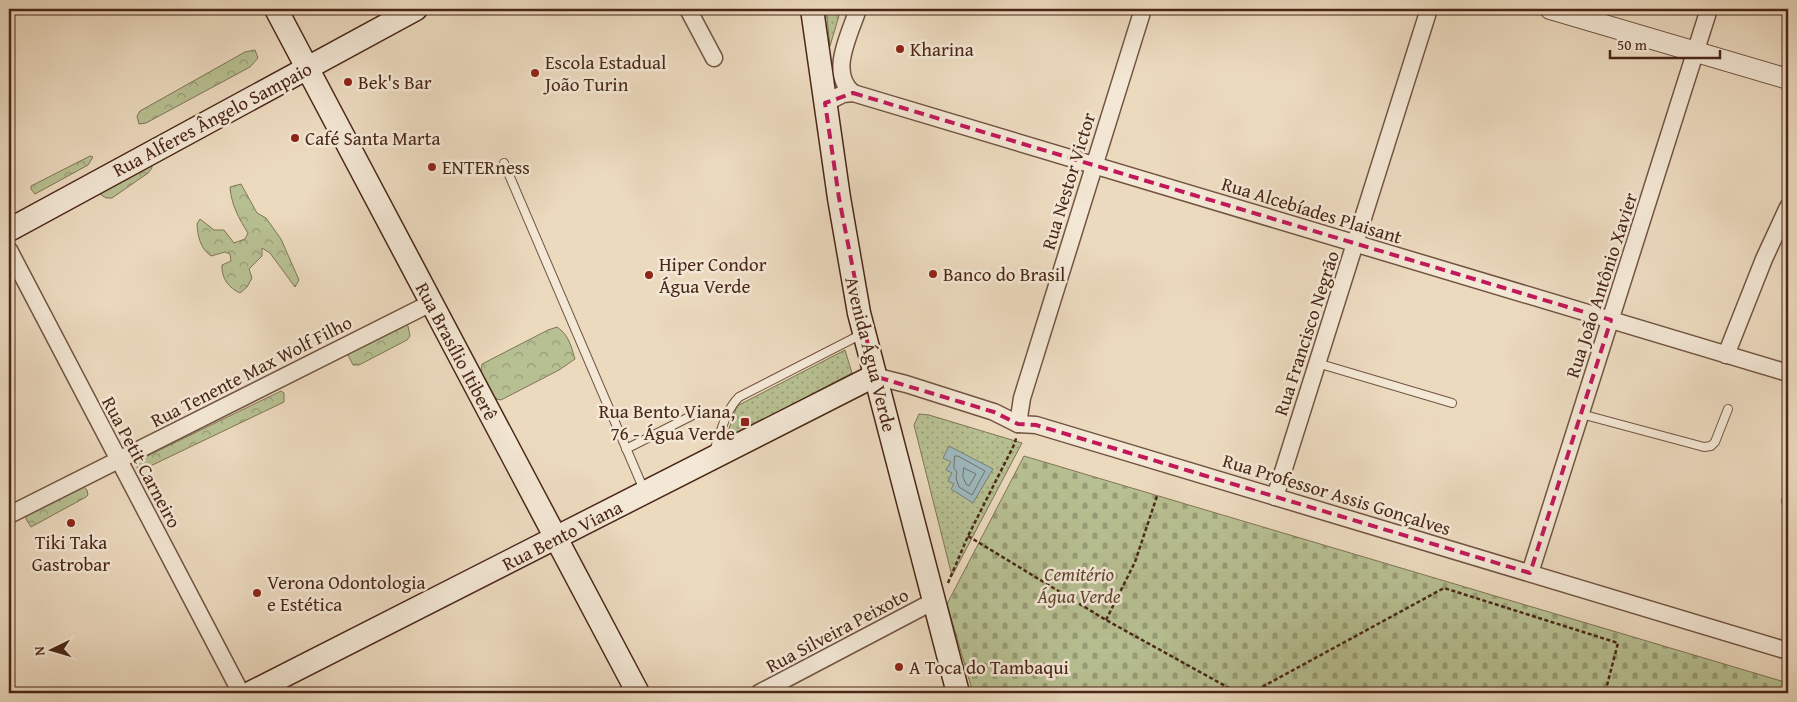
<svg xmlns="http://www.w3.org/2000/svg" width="1797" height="702" font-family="'Gentium Book Plus',serif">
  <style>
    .grass { fill: url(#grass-dots); stroke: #807454 }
    .forest { fill: url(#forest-crowns); stroke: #807454 }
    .cemetery { fill: url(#cemetery-stones); stroke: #807454 }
    .water { fill: #9db8bd; stroke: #7c7e7b }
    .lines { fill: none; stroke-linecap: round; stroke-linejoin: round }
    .shore { stroke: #74706a; stroke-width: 1 }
    .service-casing { stroke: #725441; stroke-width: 10 }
    .minor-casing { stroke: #725441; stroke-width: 19 }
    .tertiary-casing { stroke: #725441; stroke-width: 22 }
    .secondary-casing { stroke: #4a2717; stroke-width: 25 }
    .path { stroke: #4a2717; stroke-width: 2.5; stroke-dasharray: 4 2.5; stroke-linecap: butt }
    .service { stroke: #f3e7d5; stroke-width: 8 }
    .minor { stroke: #f3e7d5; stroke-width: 16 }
    .tertiary { stroke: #f3e7d5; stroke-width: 20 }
    .secondary { stroke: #f3e7d5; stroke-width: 22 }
    .marked { fill: none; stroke: #c2185b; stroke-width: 4; stroke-dasharray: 10 6; stroke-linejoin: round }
    .poi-dot { fill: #8f2418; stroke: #f3e7d5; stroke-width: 2 }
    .labels { text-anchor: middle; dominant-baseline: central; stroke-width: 5; stroke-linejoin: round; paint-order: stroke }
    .poi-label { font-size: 19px; fill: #4a2717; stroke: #f3e7d5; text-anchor: start }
    .street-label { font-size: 19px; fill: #4a2717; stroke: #f3e7d5 }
    .park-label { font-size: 19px; font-style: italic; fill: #604630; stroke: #f3e7d5 }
  </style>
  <defs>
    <pattern id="grass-dots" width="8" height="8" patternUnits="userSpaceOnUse" patternTransform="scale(1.25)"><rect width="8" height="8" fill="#b7c092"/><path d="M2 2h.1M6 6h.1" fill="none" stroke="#979c76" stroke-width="1.8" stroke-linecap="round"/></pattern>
    <pattern id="forest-crowns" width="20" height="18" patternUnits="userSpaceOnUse" patternTransform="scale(1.25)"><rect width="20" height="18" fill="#b7c092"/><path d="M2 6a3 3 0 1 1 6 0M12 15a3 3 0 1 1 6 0" fill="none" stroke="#979c76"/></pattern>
    <pattern id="cemetery-stones" width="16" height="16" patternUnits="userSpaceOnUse" patternTransform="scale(1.25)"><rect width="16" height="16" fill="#b7c092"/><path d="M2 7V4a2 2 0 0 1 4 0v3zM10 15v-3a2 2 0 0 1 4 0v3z" fill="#979c76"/></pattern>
  </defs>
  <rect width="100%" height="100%" fill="#ecdabf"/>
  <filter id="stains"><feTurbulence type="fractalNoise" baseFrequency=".004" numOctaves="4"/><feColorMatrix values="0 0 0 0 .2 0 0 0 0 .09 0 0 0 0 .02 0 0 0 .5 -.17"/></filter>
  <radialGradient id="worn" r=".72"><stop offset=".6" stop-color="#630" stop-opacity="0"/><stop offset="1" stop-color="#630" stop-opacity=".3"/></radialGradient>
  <!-- grass -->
  <g class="grass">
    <path d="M826,9h15l-11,37z"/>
    <path d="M845,350l7,23 -127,67 12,-34z"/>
    <path d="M919,414l10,1 93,28 -70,133 -38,-151z"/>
  </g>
  <!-- forest -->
  <g class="forest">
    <path d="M255,50l3,8 -8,9 -104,56 -7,1 -2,-8 3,-5 105,-59z"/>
    <path d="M90,156l3,1 -5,8 -53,29 -4,-5v-3z"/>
    <path d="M151,162l1,6 -4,5 -36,25h-6l-6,-4 2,-7z"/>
    <path d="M241,184l16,29 9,5 15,21 18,41 -4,7 -25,-34 -8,-5v8l-13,13 3,9 -5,9 -7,6c-11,-5 -19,-15 -18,-28l9,-4 -1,-7 -5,-2 -14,4c-11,-8 -13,-19 -14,-32l3,-5 14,11h10l10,13 11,-4 3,-6c-9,-14 -17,-29 -18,-46z"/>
    <path d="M404,324l4,2 2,10 -3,4 -48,25h-6l-5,-10 1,-3z"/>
    <path d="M557,327c12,8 14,19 18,32l-16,11 -58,30 -5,-1 -15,-27 1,-8 66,-34z"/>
    <path d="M281,391l3,2v9l-142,68 -5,-2v-7z"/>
    <path d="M82,485l5,5 1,5 -2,2 -55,30 -5,-8v-5z"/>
  </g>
  <!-- cemetery -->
  <path class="cemetery" d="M1024,456l764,227v10h-815l-26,-89z"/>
  <!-- water -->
  <path class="water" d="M949,446l44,23 -20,34 -22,-14 3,-5 -6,-3 4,-8 -6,-3 5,-8 -8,-4z"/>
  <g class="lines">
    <!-- shore -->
    <g class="shore">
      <path d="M955,456h3l27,15 -13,24 -13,-8 -3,-9 1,-6 -3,-4z"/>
      <path d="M964,468l12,6 -7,12 -3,-2 -3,-7z"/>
    </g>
    <defs>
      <g id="service">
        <path d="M504,163l140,327"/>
        <path d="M1317,363l135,40"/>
        <path d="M1581,414l123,33 7,-1 4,-4 13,-33"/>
        <path d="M626,449l73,-37"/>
        <path d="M714,451c7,-19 11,-40 25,-54l123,-63"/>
        <path d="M1786,501l2,-6"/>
      </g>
      <g id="minor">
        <path d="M688,9l26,49"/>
        <path d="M853,93c-25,-20 -3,-59 5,-84"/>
        <path d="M825,103l18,-9 10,-1 935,280"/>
        <path d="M9,250l232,443"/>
        <path d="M1726,355l38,-96 24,-52"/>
        <path d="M874,376l32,8 88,28 24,12 18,1 752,226"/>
        <path d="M1018,424l4,-26 121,-389"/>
        <path d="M1275,497l154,-488"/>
        <path d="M9,515l422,-212"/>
        <path d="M1530,573l179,-564"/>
        <path d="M759,693l175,-92"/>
      </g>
      <path id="tertiary" d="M1550,9l238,70"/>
      <g id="secondary">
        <path d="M276,9l362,684"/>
        <path d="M812,9l27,189 20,115 99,380"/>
        <path d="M9,230l407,-221"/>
        <path d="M250,693l624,-317"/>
      </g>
    </defs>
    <!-- service casing -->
    <use href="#service" class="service-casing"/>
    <!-- minor casing -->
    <use href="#minor" class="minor-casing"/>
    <!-- tertiary casing -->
    <use href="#tertiary" class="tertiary-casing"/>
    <!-- secondary casing -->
    <use href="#secondary" class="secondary-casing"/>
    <!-- path -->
    <g class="path">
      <path d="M968,536l138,84 132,73"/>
      <path d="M948,583l20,-47 47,-93 1,-5"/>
      <path d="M1106,620l29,-58 22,-66"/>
      <path d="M1251,693l193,-105 174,55 -13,50"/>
    </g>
    <!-- service -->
    <use href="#service" class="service"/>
    <!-- minor -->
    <use href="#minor" class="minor"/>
    <!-- tertiary -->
    <use href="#tertiary" class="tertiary"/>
    <!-- secondary -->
    <use href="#secondary" class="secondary"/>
  </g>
  <!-- marked area -->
  <path class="marked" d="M853,93l758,227 -81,253 -494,-148 -18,-1 -24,-12 -120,-36 -35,-178 -14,-95z"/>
  <!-- markers -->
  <g class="poi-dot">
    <circle cx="900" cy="49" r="5"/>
    <circle cx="535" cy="73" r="5"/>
    <circle cx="348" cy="82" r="5"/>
    <circle cx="295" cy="138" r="5"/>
    <circle cx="432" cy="167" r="5"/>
    <circle cx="933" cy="274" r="5"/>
    <circle cx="649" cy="275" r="5"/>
    <rect x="740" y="417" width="10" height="10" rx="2.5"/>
    <circle cx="71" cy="523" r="5"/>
    <circle cx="257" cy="593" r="5"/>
    <circle cx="899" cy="667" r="5"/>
  </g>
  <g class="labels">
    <!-- poi labels -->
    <g class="poi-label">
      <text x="910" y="49">Kharina</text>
      <text x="545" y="62">Escola Estadual<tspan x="545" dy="22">João Turin</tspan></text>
      <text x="358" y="82">Bek's Bar</text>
      <text x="305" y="138">Café Santa Marta</text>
      <text x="442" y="167">ENTERness</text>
      <text x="659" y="264">Hiper Condor<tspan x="659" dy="22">Água Verde</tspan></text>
      <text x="943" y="274">Banco do Brasil</text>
      <text x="735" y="411" text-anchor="end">Rua Bento Viana,<tspan x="735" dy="22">76 - Água Verde</tspan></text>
      <text x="71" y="542" text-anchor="middle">Tiki Taka<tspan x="71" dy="22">Gastrobar</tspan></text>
      <text x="267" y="582">Verona Odontologia<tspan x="267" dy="22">e Estética</tspan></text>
      <text x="909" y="667">A Toca do Tambaqui</text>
    </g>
    <!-- street labels -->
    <g class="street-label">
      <text transform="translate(212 119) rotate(-28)">Rua Alferes Ângelo Sampaio</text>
      <text transform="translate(1068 181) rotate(-73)">Rua Nestor Victor</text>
      <text transform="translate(1312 210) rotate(17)">Rua Alcebíades Plaisant</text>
      <text transform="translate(1601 285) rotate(-72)">Rua João Antônio Xavier</text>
      <text transform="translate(1306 333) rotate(-72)">Rua Francisco Negrão</text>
      <text transform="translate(457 351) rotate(62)">Rua Brasílio Itiberê</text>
      <text transform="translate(871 354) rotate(76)">Avenida Água Verde</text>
      <text transform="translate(251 371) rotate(-27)">Rua Tenente Max Wolf Filho</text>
      <text transform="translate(142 462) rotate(62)">Rua Petit Carneiro</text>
      <text transform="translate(1337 494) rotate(17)">Rua Professor Assis Gonçalves</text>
      <text transform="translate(562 535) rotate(-27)">Rua Bento Viana</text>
      <text transform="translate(837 630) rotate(-28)">Rua Silveira Peixoto</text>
    </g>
    <!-- park labels -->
    <g class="park-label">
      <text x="1079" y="574">Cemitério<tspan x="1079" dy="22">Água Verde</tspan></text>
    </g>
  </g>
  <!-- margin -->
  <rect width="1797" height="702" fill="none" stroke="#ecdabf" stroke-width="30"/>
  <rect x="10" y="10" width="1777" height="682" fill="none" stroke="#4a2717" stroke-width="2.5"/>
  <rect x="15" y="15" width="1767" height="672" fill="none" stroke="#4a2717"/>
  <!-- north arrow -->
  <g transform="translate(52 650) rotate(265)" stroke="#f3e7d5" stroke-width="4" paint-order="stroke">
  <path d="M0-4L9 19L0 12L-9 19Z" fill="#4a2717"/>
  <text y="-8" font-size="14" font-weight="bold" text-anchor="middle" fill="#4a2717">N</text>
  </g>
  <!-- scale -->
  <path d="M1610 50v8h110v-8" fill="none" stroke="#4a2717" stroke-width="2.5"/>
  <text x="1617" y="50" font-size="15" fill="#4a2717" stroke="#f3e7d5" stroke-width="4" paint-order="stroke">50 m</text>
  <rect width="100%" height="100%" filter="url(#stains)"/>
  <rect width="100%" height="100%" fill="url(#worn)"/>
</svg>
